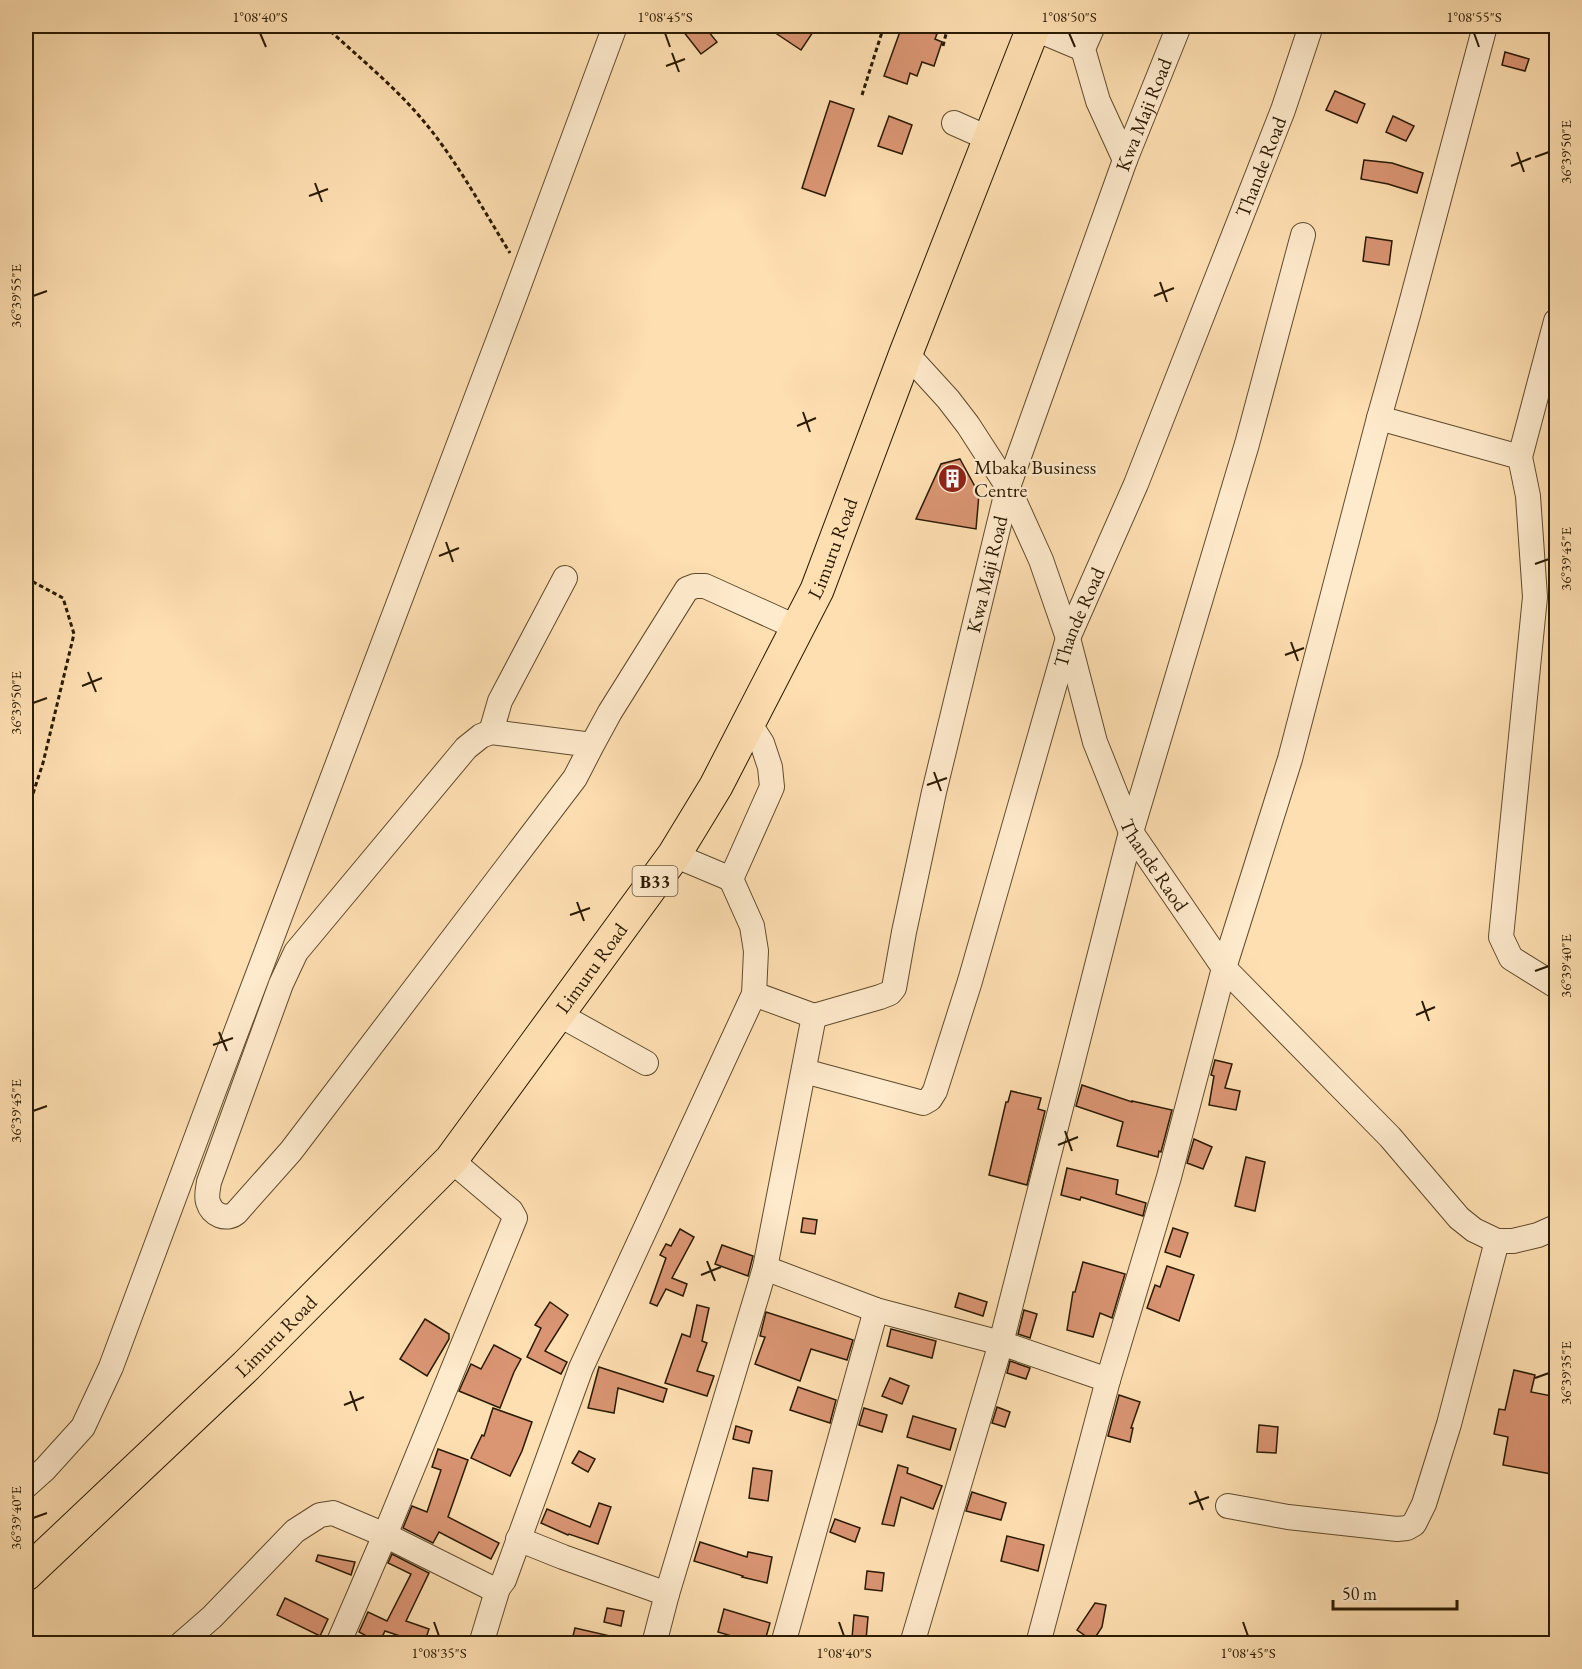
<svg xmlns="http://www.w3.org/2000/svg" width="1582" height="1669" font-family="'EB Garamond',serif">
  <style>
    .building { fill: #da9573; stroke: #2a1a01; stroke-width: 1.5 }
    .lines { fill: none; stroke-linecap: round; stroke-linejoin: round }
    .minor-casing { stroke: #5f4b2d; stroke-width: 26 }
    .highway-casing { stroke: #2a1a01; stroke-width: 35 }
    .path { stroke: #2a1a01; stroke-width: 3; stroke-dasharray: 4.5 3; stroke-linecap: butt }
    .minor { stroke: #feeacc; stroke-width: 24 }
    .highway { stroke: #fedfb1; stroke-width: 33 }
    .ticks { fill: none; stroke: #2a1a01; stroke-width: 2 }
    .labels { text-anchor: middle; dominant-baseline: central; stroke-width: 4.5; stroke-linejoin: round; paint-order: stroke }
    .shield { fill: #feeacc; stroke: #6a583e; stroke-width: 1.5 }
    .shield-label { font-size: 18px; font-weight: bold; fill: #2a1a01 }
    .street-label { font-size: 20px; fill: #2a1a01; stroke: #feeacc }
    .poi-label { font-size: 20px; fill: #2a1a01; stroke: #feeacc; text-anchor: start }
    .neatline { fill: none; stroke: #2a1a01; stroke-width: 2 }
    .ticks-label { font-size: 15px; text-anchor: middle; fill: #2a1a01 }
  </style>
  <rect width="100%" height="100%" fill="#fedfb1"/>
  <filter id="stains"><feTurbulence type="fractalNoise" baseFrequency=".00333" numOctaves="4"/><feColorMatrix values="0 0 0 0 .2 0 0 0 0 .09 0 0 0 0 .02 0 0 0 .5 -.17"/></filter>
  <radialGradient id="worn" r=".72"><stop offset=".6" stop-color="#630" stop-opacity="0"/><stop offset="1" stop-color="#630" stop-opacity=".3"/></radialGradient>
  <!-- building -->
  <g class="building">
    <path d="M679,26h25l13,16 -16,12z"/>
    <path d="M765,26h52l-16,24z"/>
    <path d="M902,26h10l25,8 -2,5 7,3 -8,24 -12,-4 -5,14 -7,-3 -3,11 -23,-8z"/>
    <path d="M1505,52l24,7 -4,12 -23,-6z"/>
    <path d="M1335,91l30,13 -8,19 -31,-13z"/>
    <path d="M830,101l24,8 -29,87 -23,-8z"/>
    <path d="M889,116l23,9 -10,29 -24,-8z"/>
    <path d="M1393,116l21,10 -8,15 -20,-9z"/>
    <path d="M1364,160l28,3 31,10 -6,20 -29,-9 -27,-5z"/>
    <path d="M1366,237l26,4 -3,24 -26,-4z"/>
    <path d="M960,459l19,35 -3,35 -60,-10 25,-55z"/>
    <path d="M1215,1060l17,4 -7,24 15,3 -4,19 -27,-5 5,-29 -3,-1z"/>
    <path d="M1082,1085l50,17v-1l40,9 -11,42 -2,-1 -1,6 -41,-11 6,-24 -47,-16z"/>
    <path d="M1011,1091l30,7 -3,11 7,2 -18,74 -38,-10 17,-73h2z"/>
    <path d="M1194,1139l18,8 -9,22 -16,-6z"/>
    <path d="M1246,1157l19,5 -10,49 -20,-5z"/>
    <path d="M1067,1168l51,12 -2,14 30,9 -3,13 -62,-19 -1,3 -19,-5z"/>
    <path d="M803,1218l14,2 -2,14 -14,-2z"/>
    <path d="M1173,1228l15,5 -8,24 -15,-5z"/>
    <path d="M680,1229l14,8 -22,41 15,6 -4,12 -17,-7 -9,17 -7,-3 16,-45 -6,-3 6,-11 5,2z"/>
    <path d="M722,1245l31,11 -5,20 -33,-12z"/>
    <path d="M1083,1262l42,12 -13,44 -12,-5 -7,24 -26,-7 6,-38h2z"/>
    <path d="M1167,1266l27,9 -15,46 -32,-13 8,-23 5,2z"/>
    <path d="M959,1293l28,9 -4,14 -28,-9z"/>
    <path d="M550,1302l18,13 -23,36 22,11 -6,12 -34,-17 14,-29 -6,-3z"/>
    <path d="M697,1305l12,3 -7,33 5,2 -10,28 17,5 -7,20 -42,-13 17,-49 8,3z"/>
    <path d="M1024,1310l13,4 -7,24 -12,-4z"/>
    <path d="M766,1312l87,28 -6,20 -36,-11 -11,32 -45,-17 10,-27 -5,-1z"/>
    <path d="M425,1319l24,15v5l-22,37 -27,-17z"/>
    <path d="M891,1329l45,12 -4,17 -45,-12z"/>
    <path d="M494,1345l27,14 -7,13 -14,36 -41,-17 12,-27 10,5z"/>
    <path d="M1010,1361l20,7 -4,11 -19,-6z"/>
    <path d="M599,1367l68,22 -4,13 -45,-14 -4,25 -26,-5z"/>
    <path d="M1514,1370l21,5 -4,17 26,5v78l-54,-10 5,-28 -14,-3 5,-25 6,1z"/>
    <path d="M890,1378l19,8 -7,18 -20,-8z"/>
    <path d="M798,1387l38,13 -6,23 -40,-13z"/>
    <path d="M1119,1395l21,7 -9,26h2l-3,14 -22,-6z"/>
    <path d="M997,1407l13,5 -5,15 -13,-4z"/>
    <path d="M493,1408l39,14 -10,29 -12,25 -39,-18 11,-23 2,1z"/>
    <path d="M864,1408l23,7 -5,17 -23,-7z"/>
    <path d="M913,1416l43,13 -6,21 -43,-13z"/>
    <path d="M1259,1425l19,2 -2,26 -19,-1z"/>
    <path d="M736,1426l16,5 -3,12 -16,-4z"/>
    <path d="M438,1449l30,11 -20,57 51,26 -8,16 -52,-27 -6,11 -30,-15 9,-22 15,6 14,-42 -9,-3z"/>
    <path d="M579,1451l16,8 -7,13 -16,-9z"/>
    <path d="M898,1465l10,3 -1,5 35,13 -9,23 -32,-12 -7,29 -12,-2z"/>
    <path d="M753,1468l19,3 -4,30 -19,-3z"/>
    <path d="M972,1492l34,11 -5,17 -35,-9z"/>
    <path d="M599,1503l12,4 -13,37 -29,-10 -1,1 -27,-12 6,-14 43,18z"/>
    <path d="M835,1519l25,9 -5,14 -25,-10z"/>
    <path d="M1007,1536l37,9 -6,26 -37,-10z"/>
    <path d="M700,1542l47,15 1,-5 24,5 -5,26 -25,-6 1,-1 -49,-15z"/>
    <path d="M392,1554l37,19 -23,48 23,8 -5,15 -39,-13 -6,12 -20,-11 9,-20 19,9 24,-47 -23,-11z"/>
    <path d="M318,1555l37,7 -4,13 -35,-14z"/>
    <path d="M867,1571l17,2 -2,18 -17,-2z"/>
    <path d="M285,1598l43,21 -8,17 -43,-21z"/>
    <path d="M1095,1603l11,2 -4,22 -9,14 -16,-11z"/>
    <path d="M607,1608l17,3 -3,15 -17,-4z"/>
    <path d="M724,1609l46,14 -6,21h-6l-40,-12z"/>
    <path d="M854,1615l14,2 -2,23 -14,-2z"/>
    <path d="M575,1628l44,10v6h-48z"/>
  </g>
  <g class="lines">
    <defs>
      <g id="minor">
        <path d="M1093,26l-10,23 15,52 27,59"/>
        <path d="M1033,28l50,21"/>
        <path d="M954,123l36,16"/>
        <path d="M1556,321l-36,136 8,39 7,101 -34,340 10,21 45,28"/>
        <path id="s1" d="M906,353l42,46 20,26 40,62 33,73 27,78 27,104 36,90 93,136 166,169 69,81 15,12 23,11h16l25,-6 18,-8"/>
        <path d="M1379,418l141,39"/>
        <path d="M491,732l9,-31 65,-123"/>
        <path d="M592,745l-17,33 -284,373 -55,62c-10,8 -24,2 -28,-11 -2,-6 0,-13 1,-20l72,-198 15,-32 170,-204 15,-12 10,-4 101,13 18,-33 77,-123 8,-3h10l93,42"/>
        <path d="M674,855l57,24"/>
        <path d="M754,994l60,22"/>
        <path d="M558,1014l88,49"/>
        <path id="s2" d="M814,1016l66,-19 10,-4 4,-5 10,-56 30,-140 74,-305 117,-327 54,-134"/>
        <path id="s3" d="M804,1071l119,32 7,-4 5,-8 35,-110 98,-343 68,-154 147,-374 28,-84"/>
        <path d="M765,1268l111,42 125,33 107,37"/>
        <path d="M26,1486l19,-17 38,-42 28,-60 102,-274 299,-789 103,-278"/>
        <path d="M1228,1506l60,11 109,12 10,-1 7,-4 10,-20 25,-80 48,-183"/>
        <path d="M518,1539l45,18 104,37"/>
        <path d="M181,1644l31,-27 83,-86 25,-16 13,-2 52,22 104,52 9,1 6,-8 77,-212 173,-374 2,-43 -4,-25 -21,-47 41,-92 -2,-20 -8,-24 -13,-20"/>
        <path d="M338,1644l47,-109 130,-317 -4,-7 -60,-51"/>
        <path d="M481,1644l17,-56"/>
        <path d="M654,1644l13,-50 98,-326 49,-252"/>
        <path d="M783,1644l93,-334"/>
        <path d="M912,1644l89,-301 130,-511 116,-388 56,-209"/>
        <path d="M1038,1644l70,-264 61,-203 55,-209 66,-209 89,-341 29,-103 77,-289"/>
      </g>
      <g id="highway">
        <path id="s4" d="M26,1574l220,-208 205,-206 223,-305 42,-69 101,-196 89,-237 128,-327"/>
      </g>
    </defs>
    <!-- minor casing -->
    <use href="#minor" class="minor-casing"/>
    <!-- highway casing -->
    <use href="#highway" class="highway-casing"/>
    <!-- path -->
    <g class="path">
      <path d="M325,26c32,30 67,58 96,92 35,41 61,90 89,135"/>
      <path d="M832,26h2"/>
      <path d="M869,26l13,6"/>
      <path d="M943,46l5,-20"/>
      <path d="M862,95l20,-63 3,-6"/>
      <path d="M26,578l37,20 11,36 -31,129 -17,52"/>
    </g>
    <!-- minor -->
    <use href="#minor" class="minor"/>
    <!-- highway -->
    <use href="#highway" class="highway"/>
  </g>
  <!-- ticks -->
  <path class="ticks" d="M260,33l6,14M665,33l5,14M1069,33l6,14M1474,33l5,14M672,53l7,19M666,66l19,-7M1517,152l7,20M1535,157l14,-5M1511,166l20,-8M315,183l7,19M309,196l19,-7M1160,282l7,20M33,296l14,-5M1154,296l20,-8M803,412l7,20M797,426l19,-8M446,542l7,20M439,556l20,-8M1535,564l14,-5M1291,642l7,19M1285,655l19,-7M88,672l8,20M82,686l20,-8M33,703l14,-5M934,772l7,19M927,785l20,-7M577,902l7,19M570,915l20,-7M1535,971l14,-5M1422,1001l7,20M1416,1015l19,-8M219,1032l8,19M213,1045l20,-7M33,1111l14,-5M1065,1131l7,20M1058,1145l20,-8M707,1261l8,20M701,1275l20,-8M1535,1378l14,-5M350,1391l7,20M344,1405l20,-8M1195,1491l8,19M1189,1504l20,-7M33,1518l14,-5M434,1622l5,14M839,1622l5,14M1243,1622l5,14"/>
  <!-- icons -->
  <defs>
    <symbol id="building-disc" viewBox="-11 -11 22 22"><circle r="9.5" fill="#8f2418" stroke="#feeacc"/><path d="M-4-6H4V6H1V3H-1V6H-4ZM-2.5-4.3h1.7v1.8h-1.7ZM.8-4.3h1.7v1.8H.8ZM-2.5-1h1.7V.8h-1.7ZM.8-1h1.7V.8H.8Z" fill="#fff"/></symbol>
  </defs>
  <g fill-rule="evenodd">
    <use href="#building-disc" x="936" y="462" width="33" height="33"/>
  </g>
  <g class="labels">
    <!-- shield labels -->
    <rect class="shield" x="632.5" y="866" width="45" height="30" rx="4.5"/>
    <g class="shield-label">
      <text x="655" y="881">B33</text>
    </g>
    <!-- street labels -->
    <g class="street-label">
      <text stroke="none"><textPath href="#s2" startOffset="996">Kwa Maji Road</textPath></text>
      <text stroke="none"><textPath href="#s3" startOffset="1122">Thande Road</textPath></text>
      <text stroke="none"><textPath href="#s4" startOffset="1317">Limuru Road</textPath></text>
      <text stroke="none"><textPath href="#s2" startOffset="510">Kwa Maji Road</textPath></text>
      <text stroke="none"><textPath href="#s3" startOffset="636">Thande Road</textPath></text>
      <text stroke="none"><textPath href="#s1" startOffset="576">Thande Raod</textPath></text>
      <text stroke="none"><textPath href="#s4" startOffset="831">Limuru Road</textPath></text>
      <text stroke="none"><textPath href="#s4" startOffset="345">Limuru Road</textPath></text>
    </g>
    <!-- poi labels -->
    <g class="poi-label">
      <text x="974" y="467">Mbaka Business<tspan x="974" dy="23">Centre</tspan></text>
    </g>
  </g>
  <!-- margin -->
  <rect width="1582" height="1669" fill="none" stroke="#fedfb1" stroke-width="66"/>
  <!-- scale -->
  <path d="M1333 1600v9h124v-9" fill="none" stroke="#2a1a01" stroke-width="3"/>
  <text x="1342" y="1600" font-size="18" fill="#2a1a01" stroke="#feeacc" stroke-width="4.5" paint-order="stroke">50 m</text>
  <rect x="33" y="33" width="1516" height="1603" class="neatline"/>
  <g class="ticks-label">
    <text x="260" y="22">1°08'40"S</text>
    <text x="665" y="22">1°08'45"S</text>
    <text x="1069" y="22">1°08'50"S</text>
    <text x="1474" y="22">1°08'55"S</text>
    <text transform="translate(1566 152) rotate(-90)" y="5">36°39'50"E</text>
    <text transform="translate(16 296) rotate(-90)" y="5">36°39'55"E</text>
    <text transform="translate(1566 559) rotate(-90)" y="5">36°39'45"E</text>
    <text transform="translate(16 703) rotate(-90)" y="5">36°39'50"E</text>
    <text transform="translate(1566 966) rotate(-90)" y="5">36°39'40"E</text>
    <text transform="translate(16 1111) rotate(-90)" y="5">36°39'45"E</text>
    <text transform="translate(1566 1373) rotate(-90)" y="5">36°39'35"E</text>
    <text transform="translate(16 1518) rotate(-90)" y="5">36°39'40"E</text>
    <text x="439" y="1658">1°08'35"S</text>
    <text x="844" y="1658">1°08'40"S</text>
    <text x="1248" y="1658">1°08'45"S</text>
  </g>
  <rect width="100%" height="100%" filter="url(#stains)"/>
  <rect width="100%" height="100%" fill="url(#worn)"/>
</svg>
